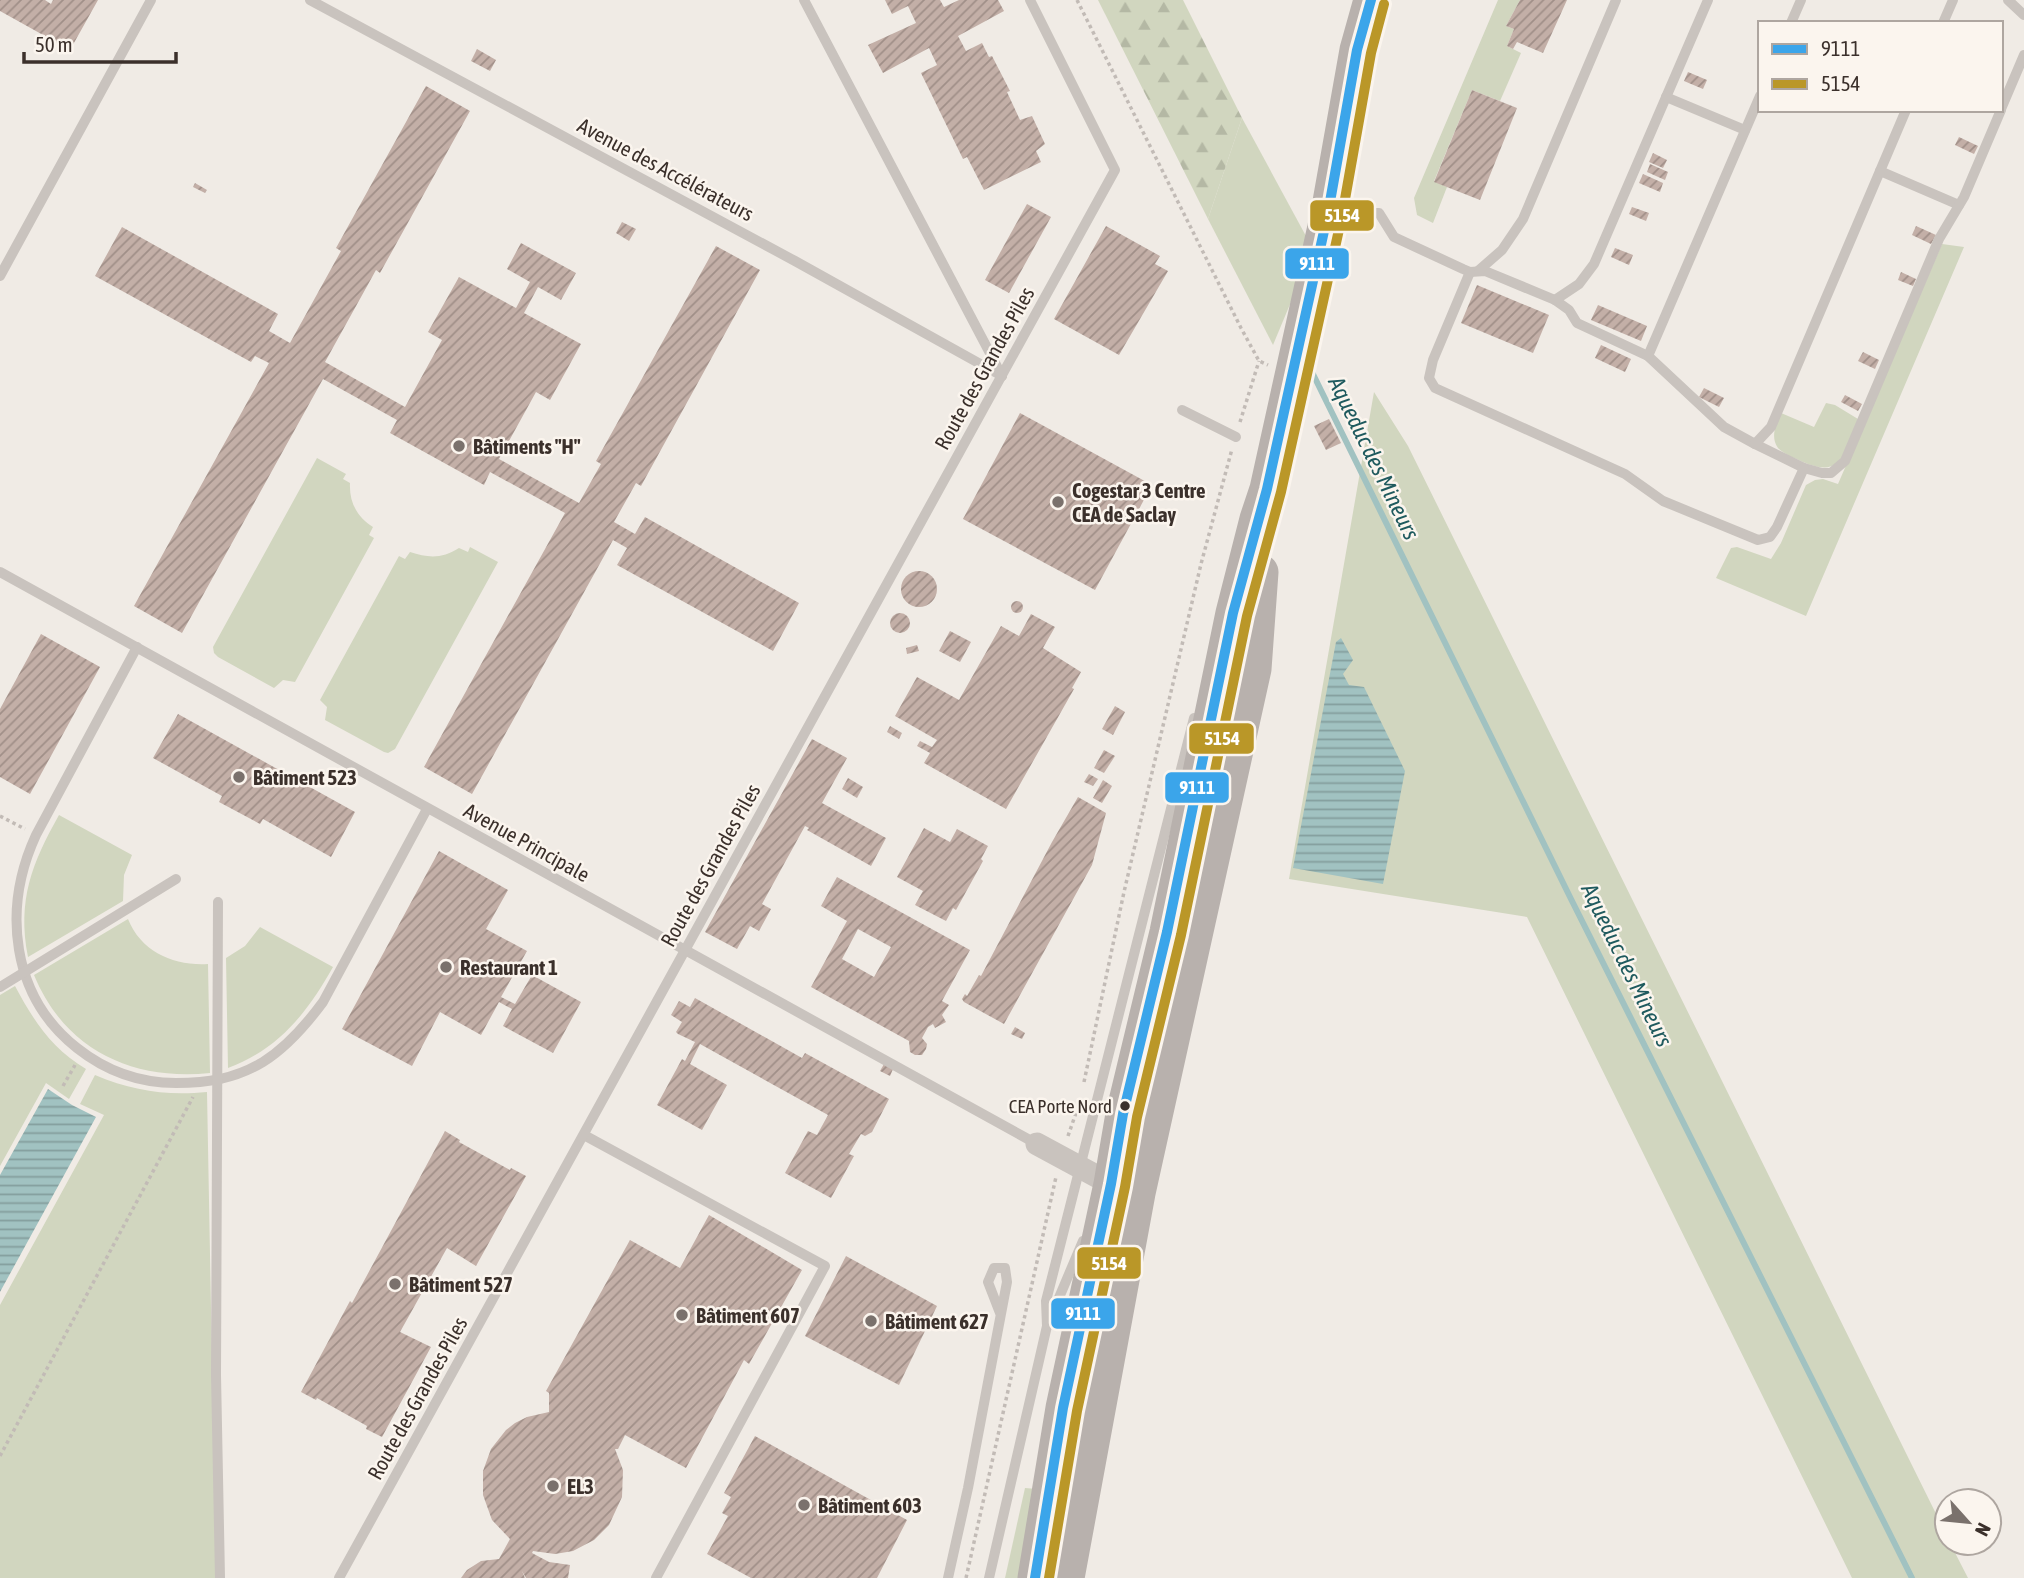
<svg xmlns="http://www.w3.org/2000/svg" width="2024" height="1578" font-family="'Asap Condensed',sans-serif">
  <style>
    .green { fill: #d1d6bf }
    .forest { fill: url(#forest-firs) }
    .water { fill: url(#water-rules) }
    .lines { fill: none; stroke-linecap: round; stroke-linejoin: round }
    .stream { stroke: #a1c2c1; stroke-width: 6 }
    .building { fill: url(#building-hatch); fill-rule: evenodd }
    .path { stroke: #c2bbb6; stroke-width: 3.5; stroke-dasharray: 3.5 3.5; stroke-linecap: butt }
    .service { stroke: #c9c3be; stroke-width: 10 }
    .minor { stroke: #c9c3be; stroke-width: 23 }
    .primary { stroke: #b8b1ad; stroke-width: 35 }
    .bus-1-casing { stroke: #fbf5ee; stroke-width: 16 }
    .bus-2-casing { stroke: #fbf5ee; stroke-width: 16 }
    .bus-1 { stroke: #3ba5ea; stroke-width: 10 }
    .bus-2 { stroke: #ba9728; stroke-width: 10 }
    .poi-dot { fill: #7a716c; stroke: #fbf5ee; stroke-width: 2.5 }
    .bus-dot { fill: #3b302b; stroke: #fbf5ee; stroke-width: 2.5 }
    .labels { text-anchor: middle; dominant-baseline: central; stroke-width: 5; stroke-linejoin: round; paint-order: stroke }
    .bus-label { font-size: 19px; fill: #3b302b; stroke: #fbf5ee; text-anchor: end }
    .street-label { font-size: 21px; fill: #3b302b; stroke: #fbf5ee }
    .poi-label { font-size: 21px; font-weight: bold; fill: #3b302b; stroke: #fbf5ee; text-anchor: start }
    .water-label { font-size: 23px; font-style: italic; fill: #1f5a5e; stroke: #fbf5ee }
    .line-badge { stroke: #fbf5ee; stroke-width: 2.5 }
    .badge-label { font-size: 19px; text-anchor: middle; font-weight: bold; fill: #fff }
  </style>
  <defs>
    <pattern id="forest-firs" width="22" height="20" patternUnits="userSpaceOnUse" patternTransform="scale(1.75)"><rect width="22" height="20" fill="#d1d6bf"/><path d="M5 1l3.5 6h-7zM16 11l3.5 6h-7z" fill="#b4b8a4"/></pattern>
    <pattern id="water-rules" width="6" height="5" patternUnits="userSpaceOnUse" patternTransform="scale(1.75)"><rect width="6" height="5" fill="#a1c2c1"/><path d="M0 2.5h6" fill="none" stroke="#849e9d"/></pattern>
    <pattern id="building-hatch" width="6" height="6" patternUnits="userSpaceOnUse" patternTransform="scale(1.75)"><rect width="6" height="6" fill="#c3afa7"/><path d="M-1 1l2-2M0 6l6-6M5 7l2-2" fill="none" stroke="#a08f88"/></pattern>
  </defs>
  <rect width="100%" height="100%" fill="#f0ebe5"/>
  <!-- green -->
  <g class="green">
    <path d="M1498,0h22l-14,26 8,3 -7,17 14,7 -21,48 -28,-11 -38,91 13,6 -14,36 -16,-8 -3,-17z"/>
    <path d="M1242,118l71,131 -40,96 -65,-126z"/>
    <path d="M1942,244l22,3 -158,369 -90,-38 15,-30 6,-1 34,12 10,-16 25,-58 9,-5 8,-1 15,5z"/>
    <path d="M1374,392l34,54 539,1090v7h3l18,35h-116l-325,-661 -238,-38z"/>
    <path d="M1826,403l9,2 23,14c-12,31 -14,61 -55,43 -8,-4 -18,-7 -25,-14 -8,-11 -2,-24 3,-35l33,14z"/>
    <path d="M317,458l29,16 -3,5 7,4c-1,19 7,34 23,44l-4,8 5,3 -79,144 -12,-2 -9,8 -56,-31 -4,-4 -1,-6z"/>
    <path d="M470,547l28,15 -103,187 -7,4 -4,-1 -59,-32 2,-13 -7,-7 79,-144 6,3 5,-7c18,6 32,7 49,-4l9,4z"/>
    <path d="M59,815l73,40 -8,20 -1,26 -95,56c-11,-57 4,-94 31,-142z"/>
    <path d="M128,919c13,33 46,47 80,45l2,109c-78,8 -145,-23 -176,-98z"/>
    <path d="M260,927l73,40c-26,46 -54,82 -105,101l-2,-110 19,-12z"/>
    <path d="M15,986c18,34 37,63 71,83l-17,30 -23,-16 -46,83v-171z"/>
    <path d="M95,1075c38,16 72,21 112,17l9,486h-216v-273l104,-190 -24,-11z"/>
    <path d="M1025,1488l12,1 -15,89h-17z"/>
  </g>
  <!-- forest -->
  <path class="forest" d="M1098,0h85l59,118 -34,101z"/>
  <!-- water -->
  <g class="water">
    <path d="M1341,638l12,22 -10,14 6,11 15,2 41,84 -22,113 -90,-16 43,-226z"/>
    <path d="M48,1089l24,16 24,12 -96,175v-117z"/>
  </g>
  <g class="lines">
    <!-- stream -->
    <path class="stream" d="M1310,368l261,531 341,679"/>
  </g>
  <!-- building -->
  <g class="building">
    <path d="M0,0h45l6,4 2,-4h45l-28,50 -70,-39z"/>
    <path d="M885,0h55l4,7 15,-7h39l6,11 -46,25 8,15 16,-8 7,14 3,-1 18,35 -3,1 13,28 12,-4 13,28 -9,7 5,11 -57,28 -17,-33 -4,2 -42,-86 16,-8 -8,-17 -46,25 -15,-28 48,-22 -8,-17 -16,8z"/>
    <path d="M1520,0h47l-24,53 -26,-11 -4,7 -6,-3 7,-17 -8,-3z"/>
    <path d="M477,49l19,11 -6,11 -19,-10z"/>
    <path d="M1688,72l19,8 -4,9 -19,-8z"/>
    <path d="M426,86l44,25 -90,162 -4,-3 -51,92 80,45 37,-67 -14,-8 31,-55 57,31 14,-26 -23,-13 14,-26 55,30 -15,27 -23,-13 -14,26 57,31 -31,56 -14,-8 -37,67 80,44 22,-39 -5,-3 120,-215 44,24 -119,216 -5,-3 -22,39 21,12 10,-17 154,86 -26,48 -156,-86 10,-17 -14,-8 -141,254 -48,-27 141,-254 -75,-41 -6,13 -94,-52 7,-13 -74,-41 -141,254 -48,-27 135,-243 -14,-7 -4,6 -156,-86 27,-49 156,87 -9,17 21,12 51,-92 -5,-3z"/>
    <path d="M1472,90l45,18 -37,92 -46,-18z"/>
    <path d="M1959,137l19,9 -4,8 -19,-9z"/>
    <path d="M1653,153l14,7 -4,8 -14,-6z"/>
    <path d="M1650,164l18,8 -3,8 -18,-8z"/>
    <path d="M1643,174l20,9 -3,9 -21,-9z"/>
    <path d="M195,183l12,7 -2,3 -12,-6z"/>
    <path d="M1027,204l24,13 -42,76 -24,-13z"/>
    <path d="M1632,207l17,6 -3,8 -17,-7z"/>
    <path d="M622,222l14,7 -7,12 -13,-8z"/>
    <path d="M1106,226l54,30 -5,8 13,7 -49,84 -65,-36z"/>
    <path d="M1916,226l20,9 -5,9 -19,-9z"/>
    <path d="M1615,248l18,7 -4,10 -18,-8z"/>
    <path d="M1901,272l15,7 -3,7 -15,-6z"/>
    <path d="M1477,285l72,30 -16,38 -72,-30z"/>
    <path d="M1598,305l49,21 -6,15 -50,-21z"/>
    <path d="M1601,345l30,14 -6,13 -30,-14z"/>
    <path d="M1863,352l16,8 -4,9 -17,-8z"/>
    <path d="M1704,388l20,10 -5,9 -20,-10z"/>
    <path d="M1845,395l17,9 -4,7 -17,-9z"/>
    <path d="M1020,413l132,72 -57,105 -132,-71z"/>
    <path d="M1329,419l12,24 -15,7 -12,-24z"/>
    <circle cx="919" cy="589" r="18"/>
    <circle cx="1017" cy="607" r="6"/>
    <circle cx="900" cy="623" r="10"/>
    <path d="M1031,614l24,13 -12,21 38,24 -9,16 2,1 -68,120 -82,-46 6,-10 -13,-7 3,-5 12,6 5,-7 -42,-24 22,-39 42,23 42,-74 18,10z"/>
    <path d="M950,631l21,11 -11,20 -21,-11z"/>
    <path d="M41,634l59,33 -70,127 -30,-17v-68z"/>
    <path d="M917,645l2,6 -12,3 -1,-6z"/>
    <path d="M1115,706l10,6 -12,23 -11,-6z"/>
    <path d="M178,714l177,98 -24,45 -68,-38 -3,5 -41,-22 3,-6 -69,-38z"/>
    <path d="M890,726l12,7 -3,6 -12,-7z"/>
    <path d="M812,739l35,19 -25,45 64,35 -15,28 -64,-36 2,-2 -4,-2 -43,78 9,5 -12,22 -9,-5 -13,23 -32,-17z"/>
    <path d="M1104,750l11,6 -11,17 -10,-5z"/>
    <path d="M1089,774l9,5 -5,7 -9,-4z"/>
    <path d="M848,778l15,9 -6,11 -15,-9z"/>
    <path d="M1103,780l9,6 -10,17 -9,-5z"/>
    <path d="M1078,797l28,16 -14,52 -88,159 -40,-22 -2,-3 3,-5 2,2 12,-21 2,1 71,-134z"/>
    <path d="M924,828l26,14 7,-13 31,17 -7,13 2,2 -27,49 -3,-2 -7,13 -31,-16 8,-14 -26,-14z"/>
    <path d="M439,851l69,39 -22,39 41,22 -26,46 14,7 17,-29 49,27 -28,51 -50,-27 9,-17 -13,-7 -18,33 -41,-23 -28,54 -70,-37z"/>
    <path d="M837,877l133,73 -28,51 7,4 -7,10 4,7 -11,6 -2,-4 -5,3 -6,11 5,6 -1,5 -4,6h-7l-5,-3 -1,-11 -98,-54 36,-66 -26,-15zM858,929l33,18 -17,30 -32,-18z"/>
    <path d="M695,998l107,60 3,-5 84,46 -17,33 -7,4 -4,-2 -12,20 5,2 -23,42 -46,-25 23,-42 9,4 11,-20 -128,-71 -10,20 37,21 -25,45 -45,-25 25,-46 3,2 10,-19 -17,-8 -2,-2 6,-10 -11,-7 8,-14 11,6z"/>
    <path d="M1015,1027l10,6 -3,6 -11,-5z"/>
    <path d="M884,1064l9,5 -3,7 -10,-5z"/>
    <path d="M445,1131l15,9 -1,2 51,28 1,-2 15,8 -50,90 -29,-18 -47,84 31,15 -49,90 -16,-8 1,-3 -50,-28 -1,2 -15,-8 49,-91 2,2z"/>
    <path d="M709,1215l93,55 -53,94 -5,-4 -58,108 -61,-33 -7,14h-3l8,21 -1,27 -13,28 -15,15 -21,11 -18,3 -22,-3 -1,2 17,9 21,3 -2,13h-42l-4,-7 3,7h-64l6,-8 14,-9 18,-2 11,-20 -18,-19 -9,-25v-24l8,-22 15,-19 9,-7 12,-6 22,-5v-19l-3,-2 84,-151 50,28z"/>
    <path d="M846,1256l91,50 -38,79 -94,-49z"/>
    <path d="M755,1436l152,84 -30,58h-126l-44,-24 21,-38 -6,-3 9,-16 -7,-4z"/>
  </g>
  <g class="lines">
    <!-- path -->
    <g class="path">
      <path d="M1077,0l164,328 18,33 9,4"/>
      <path d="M1240,422l19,-61"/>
      <path d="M0,816l25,13"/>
      <path d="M1084,1082l40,-190 77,-328 31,-115"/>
      <path d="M63,1086l12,-21"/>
      <path d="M1068,1136l9,-26"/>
      <path d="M0,1456l193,-359"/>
      <path d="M966,1578l90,-401"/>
    </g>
    <!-- service -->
    <g class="service">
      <path d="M310,0l485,261 207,115"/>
      <path d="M804,0l198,376"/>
      <path d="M2008,0l16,15"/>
      <path d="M1791,23l10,-23"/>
      <path d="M1943,23l10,-23"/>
      <path d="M1666,97l79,33"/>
      <path d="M2001,109l23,-54"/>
      <path d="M1880,171l79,34"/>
      <path d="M1331,213h48l15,24 69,32 7,3 15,-1 70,29 14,10 8,13 71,33 76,71 31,17 49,24 18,5h9l14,-12 94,-222 25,-42 37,-87"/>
      <path d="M1478,271l24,-21 21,-31 93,-219"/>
      <path d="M1470,272l-37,88 -4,18 6,10 190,86 38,27 95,39 12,-3 7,-10 27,-59"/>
      <path d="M0,276l151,-276"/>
      <path d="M1555,300l24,-16 15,-20 114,-264"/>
      <path d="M1648,356l112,-260"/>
      <path d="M1182,410l54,27"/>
      <path d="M1755,444l16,-17 135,-317"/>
      <path d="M0,572l1037,572"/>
      <path d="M137,647l-101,188c-34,74 -25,161 41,213 29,23 62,35 99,35 31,0 59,-4 87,-21 24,-15 43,-37 60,-60l104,-193"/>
      <path d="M218,902l-2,473 4,203"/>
      <path d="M0,987l176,-108"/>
      <path d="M584,1135l241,131 -169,312"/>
      <path d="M1047,1326l-1,-25 148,-583"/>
      <path d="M339,1578l776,-1408 -85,-170"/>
      <path d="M948,1578l20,-90 39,-206 -2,-14h-11l-6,14 12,31"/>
      <path d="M989,1578l58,-252 36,-85"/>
    </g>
    <!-- minor -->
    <path class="minor" d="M1037,1144l74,40 10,3"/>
    <!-- primary -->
    <g class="primary">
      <path d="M1035,1578l28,-170 48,-224 12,-70 44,-182 66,-319 24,-94 10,-30 25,-113 36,-163 29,-163 14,-50"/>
      <path d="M1067,1578l71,-385 116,-524 7,-97"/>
    </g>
    <defs>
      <path id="bus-1" d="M1035,1578l28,-170 48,-224 12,-70 44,-182 66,-319 34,-124 61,-276 29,-163 14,-50"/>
      <path id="bus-2" d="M1049,1578l28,-167 48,-224 12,-70 44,-182 66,-319 34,-124 61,-276 29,-163 13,-49"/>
    </defs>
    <!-- bus-1 casing -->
    <use href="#bus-1" class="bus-1-casing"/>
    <!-- bus-2 casing -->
    <use href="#bus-2" class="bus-2-casing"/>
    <!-- bus-1 -->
    <use href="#bus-1" class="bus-1"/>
    <!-- bus-2 -->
    <use href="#bus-2" class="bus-2"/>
  </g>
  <!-- markers -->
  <g class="poi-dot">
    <circle cx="459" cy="446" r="7"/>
    <circle cx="1058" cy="502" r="7"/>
    <circle cx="239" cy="777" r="7"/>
    <circle cx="446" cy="967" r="7"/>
    <circle cx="395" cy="1284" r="7"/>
    <circle cx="682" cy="1315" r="7"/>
    <circle cx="871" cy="1321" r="7"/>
    <circle cx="553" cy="1486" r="7"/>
    <circle cx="804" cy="1505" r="7"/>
  </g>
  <circle class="bus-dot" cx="1125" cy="1106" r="6"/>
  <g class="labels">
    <!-- bus labels -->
    <g class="bus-label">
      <text x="1112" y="1106">CEA Porte Nord</text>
    </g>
    <!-- street labels -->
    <g class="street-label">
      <text transform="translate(666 169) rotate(28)">Avenue des Accélérateurs</text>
      <text transform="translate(984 368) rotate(-61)">Route des Grandes Piles</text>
      <text transform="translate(527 842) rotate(29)">Avenue Principale</text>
      <text transform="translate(710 865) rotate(-61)">Route des Grandes Piles</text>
      <text transform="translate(417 1398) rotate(-61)">Route des Grandes Piles</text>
    </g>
    <!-- poi labels -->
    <g class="poi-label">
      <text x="473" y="446">Bâtiments "H"</text>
      <text x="1072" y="490">Cogestar 3 Centre<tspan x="1072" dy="24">CEA de Saclay</tspan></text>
      <text x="253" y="777">Bâtiment 523</text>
      <text x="460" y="967">Restaurant 1</text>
      <text x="409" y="1284">Bâtiment 527</text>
      <text x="696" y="1315">Bâtiment 607</text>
      <text x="885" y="1321">Bâtiment 627</text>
      <text x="567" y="1486">EL3</text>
      <text x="818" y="1505">Bâtiment 603</text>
    </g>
    <!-- water labels -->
    <g class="water-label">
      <text transform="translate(1374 458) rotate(64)">Aqueduc des Mineurs</text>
      <text transform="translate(1627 965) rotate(64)">Aqueduc des Mineurs</text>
    </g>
  </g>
  <g class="line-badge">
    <rect x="1309" y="199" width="66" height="33" rx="7" fill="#ba9728"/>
    <rect x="1284" y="247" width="66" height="33" rx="7" fill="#3ba5ea"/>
    <rect x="1188" y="722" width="67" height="33" rx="7" fill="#ba9728"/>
    <rect x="1164" y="771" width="66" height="33" rx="7" fill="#3ba5ea"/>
    <rect x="1076" y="1246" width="66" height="34" rx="7" fill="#ba9728"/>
    <rect x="1050" y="1297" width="66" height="33" rx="7" fill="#3ba5ea"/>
  </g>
  <g class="badge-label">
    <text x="1342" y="222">5154</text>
    <text x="1317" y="270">9111</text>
    <text x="1222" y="745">5154</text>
    <text x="1197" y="794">9111</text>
    <text x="1109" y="1270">5154</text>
    <text x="1083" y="1320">9111</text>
  </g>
  <!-- legend -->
  <rect x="1758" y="21" width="245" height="91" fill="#fbf5ee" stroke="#aea6a0" stroke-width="2"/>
  <rect x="1772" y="44" width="35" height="10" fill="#3ba5ea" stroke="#aea6a0" stroke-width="2"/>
  <text x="1821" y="56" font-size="21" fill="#3b302b">9111</text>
  <rect x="1772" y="79" width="35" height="10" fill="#ba9728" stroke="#aea6a0" stroke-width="2"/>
  <text x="1821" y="91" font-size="21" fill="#3b302b">5154</text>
  <!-- north arrow -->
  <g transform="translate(1968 1522) rotate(117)"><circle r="33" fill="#fbf5ee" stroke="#aea6a0" stroke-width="2"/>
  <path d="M0-5L12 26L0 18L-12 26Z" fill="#7a716c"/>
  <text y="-10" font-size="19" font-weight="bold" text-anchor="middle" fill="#3b302b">N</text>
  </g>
  <!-- scale -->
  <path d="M24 52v10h152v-10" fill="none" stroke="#3b302b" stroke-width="3.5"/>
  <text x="35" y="52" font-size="21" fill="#3b302b" stroke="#fbf5ee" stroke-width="5" paint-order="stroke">50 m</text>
</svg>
